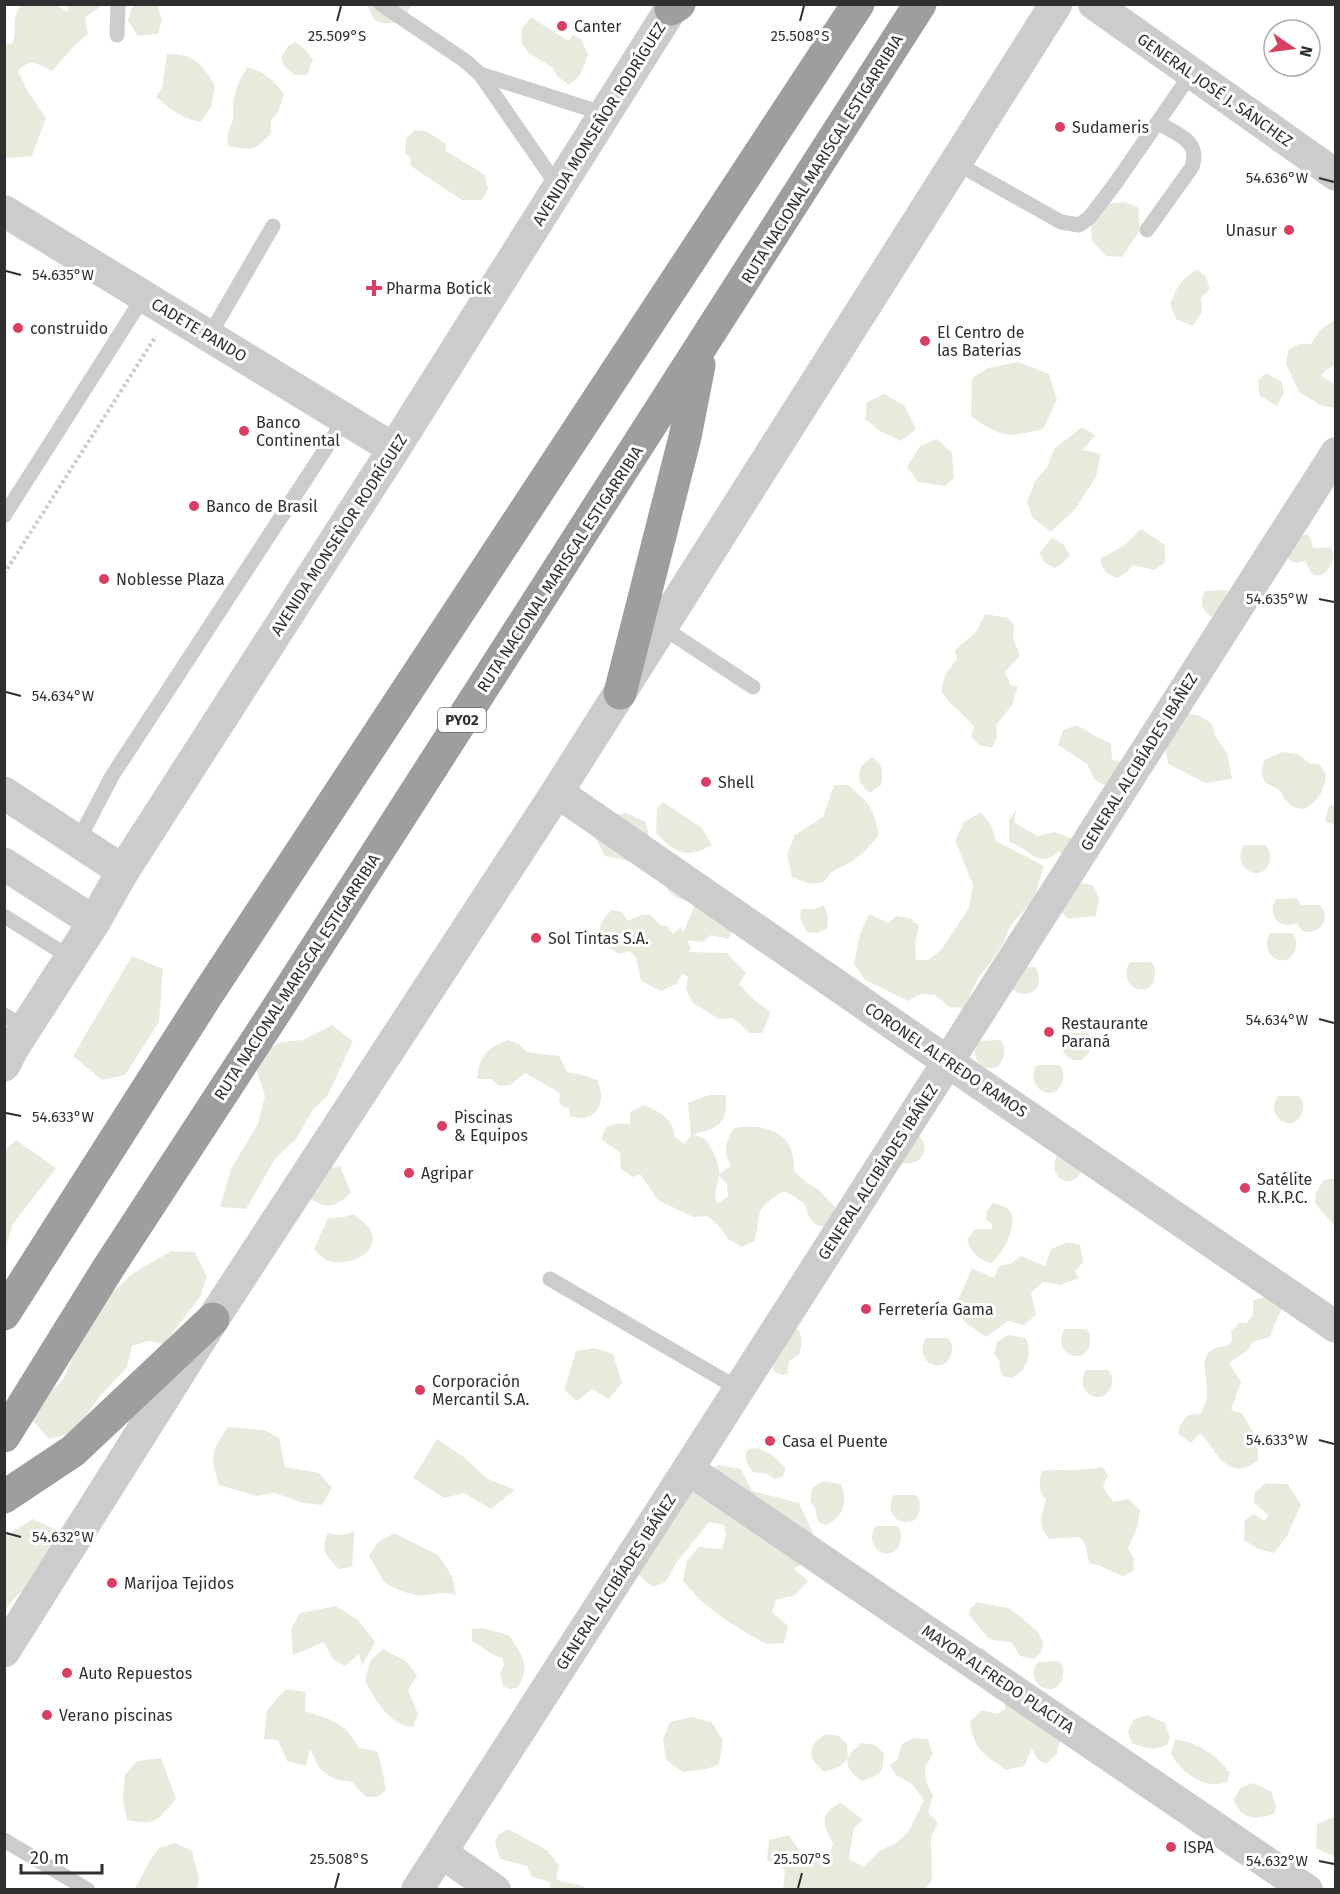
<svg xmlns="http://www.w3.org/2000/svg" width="1340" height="1894" font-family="'Fira Sans',sans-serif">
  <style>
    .green { fill: #e7ebde; fill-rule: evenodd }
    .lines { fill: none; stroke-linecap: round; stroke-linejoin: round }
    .path { stroke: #ccc; stroke-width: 4; stroke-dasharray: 3 3; stroke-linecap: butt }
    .service { stroke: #ccc; stroke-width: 15 }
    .minor { stroke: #ccc; stroke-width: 32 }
    .tertiary { stroke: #ccc; stroke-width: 33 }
    .trunk { stroke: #9e9e9e; stroke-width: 33 }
    .ticks { fill: none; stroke: #2f2f2f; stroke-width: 2 }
    .poi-dot { fill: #d83f63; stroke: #fff; stroke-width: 2 }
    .labels { text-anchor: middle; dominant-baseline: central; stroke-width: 6; stroke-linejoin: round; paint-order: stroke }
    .shield { fill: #fff; stroke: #6d6d6d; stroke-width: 1.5 }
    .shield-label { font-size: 15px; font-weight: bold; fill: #2f2f2f }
    .poi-label { font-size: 16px; fill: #2f2f2f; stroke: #fff; text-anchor: start }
    .street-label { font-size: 16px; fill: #2f2f2f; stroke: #fff }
    .ticks-label { font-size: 15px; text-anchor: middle; fill: #2f2f2f; stroke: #fff; stroke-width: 6; stroke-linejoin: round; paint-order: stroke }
  </style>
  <rect width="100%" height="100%" fill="#fff"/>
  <!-- green -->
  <g class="green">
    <path d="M21,5h35l12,7v-7h36l-19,12 3,17 -14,12 -22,25c-15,-7 -21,-14 -34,0l9,19 19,28 -14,38 -21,2 -6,-1v-113h7c6,-15 -2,-24 9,-39z"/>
    <path d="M136,5h21l5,14 -4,15 -20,2 -10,-15 3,-12z"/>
    <path d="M367,5h44c-7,17 -20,23 -37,15z"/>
    <path d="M531,17l37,24 5,-6 8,4 7,16 -8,20 -11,10 -11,-8 -6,-10 -22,-13 -9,-11 1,-15z"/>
    <path d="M296,42l10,8 7,10 -6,15h-12l-10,-8 -4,-9 7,-12z"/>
    <path d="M167,54c29,0 33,9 48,31l-4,22 -10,15c-19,-3 -31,-13 -45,-25l6,-9z"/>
    <path d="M247,67c18,5 27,13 37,27l-6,18 -7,8v13c-15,18 -21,18 -43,13l-1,-11 6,-15v-18l5,-18z"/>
    <path d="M415,130l11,1 20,13v7l39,24 3,14 -6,11h-20l-51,-34 -1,-9 -5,-3 1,-16z"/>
    <path d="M1124,202l14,5 2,23 -18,27 -16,-1 -14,-15 -1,-20 13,-17z"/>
    <path d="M1198,270l8,7 4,12 -9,9 1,14 -9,14 -17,-7 -6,-15c6,-15 12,-28 28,-34z"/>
    <path d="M1335,320v46l-9,4 -5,6 14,8v24l-15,-3 -21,-13 -13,-28 2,-14 11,-6h12l9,-14z"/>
    <path d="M1018,362l31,12 8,26 -14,29c-36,9 -42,9 -72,-13l1,-38 16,-10z"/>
    <path d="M1266,373l16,9 2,11 -7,13 -17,-10 -2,-15z"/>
    <path d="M884,394l20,11 12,24 -15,12 -21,-10 -15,-12 2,-17z"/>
    <path d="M1082,427l13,8 -12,15 18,4 -5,23 -21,32 -24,23 -19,-15 -5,-15 8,-21 12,-14 7,-18z"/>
    <path d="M937,439l15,14 2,25 -9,8 -27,-4 -11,-15 13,-21z"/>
    <path d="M1141,529l24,16v18l-11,7 -21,-5 -7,8 -9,5c-10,-4 -15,-8 -17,-19l8,-9 -6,8 21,-12z"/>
    <path d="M1286,535h22l3,4 2,9 18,-1c9,20 -18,45 -25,14l-9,2 -7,-2 -3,-4z"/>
    <path d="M1052,538l11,6 7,11 -8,9 -8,4 -9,-5 -6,-10z"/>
    <path d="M1227,590l3,4 -15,24c-12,-3 -17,-16 -10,-27z"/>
    <path d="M985,614l23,4 6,7 -1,13 7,18 -15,16 6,13 7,1 -6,19 -16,20 1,12 -5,11 -13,-3 -8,-8 3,-10c-10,-13 -26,-24 -33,-36l4,-16 12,-16 -2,-9 22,-19z"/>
    <path d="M1187,713l13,3 12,8 3,11 13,20 4,24 -27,4 -37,-19 -3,-18z"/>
    <path d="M1077,725l20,12 14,6 1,16 13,5 -17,23 -13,-7 -8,-16 -29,-19 5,-15z"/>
    <path d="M1282,752l16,2 11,9 10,1 7,10c-1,17 -8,27 -22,35l-11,-2 -8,-7 -5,-10 -14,-7 -5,-9 3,-14z"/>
    <path d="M872,757c11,7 12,16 9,28l-11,8c-15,-12 -15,-25 2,-36z"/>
    <path d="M834,785h14c22,19 25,21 31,50 -8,10 -17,20 -28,27 -15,9 -16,4 -27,20l-14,2 -18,-7 -5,-22 8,-20 28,-18z"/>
    <path d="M663,802l39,26 10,17c-27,15 -36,8 -56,-12l1,-24z"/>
    <path d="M1335,803v22l-10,-4 4,-15z"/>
    <path d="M1016,809l-2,13 23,14 17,-4 21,7 -12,16 -4,-4c-21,20 -30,-4 -50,-9v-21z"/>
    <path d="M981,812l10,13 5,16 48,25 -10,33 -24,27 -6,16 -13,20 -13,16 -14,30 -15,-1 -14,-12 -14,-1 -13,7 -43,-21 -11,-17 6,-29 9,-20 19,9 9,-7 13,2 9,8 -4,18 1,16h12l13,-10 28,-42 4,-23 -18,-45 9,-18z"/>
    <path d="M626,813l20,9 5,25 -14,16 -32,-7 -11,-21 17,-19z"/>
    <path d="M1244,845h22c3,4 4,8 4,14 -4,27 -41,11 -26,-14z"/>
    <path d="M665,882l75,37 -12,20 -17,-4 -8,7 -16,-2 4,7 -2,5 38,1 19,20 -7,11 14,15 18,13 -9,21h-12l-17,-15 -14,1 -26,-16 -7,-14 2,-12 -6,-3 -5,10 -16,7 -20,-10 -5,-24 -7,-6 -10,3 -20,-12c-1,-15 2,-23 13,-32l10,2 6,9 13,-6 9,-1 10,11 7,1 6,8 8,-7 2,6 12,-29c-14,-6 -27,-6 -30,-22z"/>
    <path d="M1075,882l18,3 6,13 -3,18 -28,3 -10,-11z"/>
    <path d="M1297,898l4,7h19c12,14 0,31 -18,26l-6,-8c-16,9 -30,-9 -20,-24z"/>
    <path d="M824,905l4,12 -1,11 -9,5 -11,-1 -7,-13 1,-10h13z"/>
    <path d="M1270,933h22c4,4 5,8 4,13 -4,27 -40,12 -26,-13z"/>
    <path d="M132,956l31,13 -4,53 -34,53 -23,5 -29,-24z"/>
    <path d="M1130,962h21c4,4 5,8 4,14 -4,27 -40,10 -25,-14z"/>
    <path d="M1013,967h22c12,16 -4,38 -24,21z"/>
    <path d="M332,1025l21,16 -25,54 -16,16 -16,28 -21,20 -29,50 -26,-2 11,-38 27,-45 7,-28 -9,-27 9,-17 16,-10 22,-2z"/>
    <path d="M1065,1033h22l4,3c3,41 -42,23 -26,-3z"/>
    <path d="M507,1040l12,4 8,8 32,4 8,16 16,3 14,5c11,22 -1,45 -27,36l-1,-8 -6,-1 -4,-6 1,-8 -35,-20 -15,12 -11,1 -8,-7h-14c3,-24 9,-30 30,-39z"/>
    <path d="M1000,1040c4,4 5,8 4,14 -4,28 -41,10 -25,-13z"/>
    <path d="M1037,1065h22c4,4 5,8 4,14 -5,28 -41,9 -26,-14z"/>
    <path d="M708,1095h18c2,30 -7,32 -33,40 3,1 7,1 10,3 8,5 17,27 16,36l12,-8c-8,-15 -6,-23 3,-38 33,-5 62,4 60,43l13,12 11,6 18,19 -7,22 -14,-6 -7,-9 -3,-10 -10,-8 -11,-6c-30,18 -23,20 -29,50l-13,6 -14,-8 -8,-12 -13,-11 -14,1 -35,-17 -18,-26 -7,3 -12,-8 -1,-16 -19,-14 5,-12 12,-4 12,1v-12l14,-7c14,6 31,14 30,31l10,8 7,-9 -3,-32zM719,1176l8,8 1,13 -11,7 -2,-9z"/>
    <path d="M1278,1096h21c4,4 5,8 4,13 -4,27 -41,11 -25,-13z"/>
    <path d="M910,1136l10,1c12,14 -1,30 -18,26l-3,-5z"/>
    <path d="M16,1140l40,28 -43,56 -8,25v-99z"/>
    <path d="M1058,1154l25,12c-9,31 -39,10 -25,-12z"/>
    <path d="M340,1166l11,27c-21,18 -25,15 -48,2l21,-26z"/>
    <path d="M1335,1178h1l-1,49 -20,-24 1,-11 8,-12z"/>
    <path d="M993,1203c6,2 14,3 17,8 9,15 -8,43 -18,52 -14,-3 -20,-9 -25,-23l8,-11h17v-5l-6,-4 1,-9z"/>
    <path d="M354,1214c5,5 14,11 17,17 10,25 -29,38 -47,28 -3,-2 -7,-7 -10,-10l14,-31 16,-1z"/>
    <path d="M1068,1242l12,3 3,17 -8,10 4,6 -19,7 -17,-3 -12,11 5,22 -12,10 -16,-4 -22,16 -19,-13 -13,-14 18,-42 22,10 5,-12 13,-3 9,-7 24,10 6,-17z"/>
    <path d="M171,1251l24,1 12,25 -7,20 -36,47 -15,-3 -17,5 -5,21 -27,29 -14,20 -18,18 -19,5 -16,-18 8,-20 23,-23 19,-45 24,-35 25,-24z"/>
    <path d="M1286,1293c-3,17 -11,28 -16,44l-17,5 -6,9 -18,12 12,19 -10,28 11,3 16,27v21c-4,2 -9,6 -14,7 -21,5 -32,-23 -44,-35l-9,10 -13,-9 2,-9 8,-10 12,-1c2,-5 7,-12 7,-18 1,-22 -14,-48 20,-50l5,-5 -1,-10 9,-9 6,2 7,-9v-15z"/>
    <path d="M785,1325l14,5 3,10 -2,14 -11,7 -2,13 -5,1 -8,-4 -3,-8z"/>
    <path d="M1065,1329h21c4,4 5,8 4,13 -3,27 -41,11 -25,-13z"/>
    <path d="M1008,1335l18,3c6,16 2,33 -15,40l-8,-2 -4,-10 1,-5 -6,-7 3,-12z"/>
    <path d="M926,1338h22c3,4 5,8 4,13 -5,27 -40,13 -26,-13z"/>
    <path d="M594,1348l19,6 9,29 -13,16 -17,-10 -15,12 -13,-11 12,-39z"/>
    <path d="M1086,1370h22c4,4 5,8 4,13 -4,26 -40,13 -26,-13z"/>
    <path d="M228,1427l36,3 15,8 6,29 34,6 13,15 -10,17 -19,-2 -28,-10 -18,3 -38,-11c-9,-29 -8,-33 9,-58z"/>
    <path d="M437,1439l28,19 21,20 29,12 -24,19 -27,-16 -20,5 -31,-20z"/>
    <path d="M757,1448c11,3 22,11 29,21l-4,8 -8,2c-15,-14 -23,5 -29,-25l4,-5z"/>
    <path d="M719,1465l22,4 11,22 47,12 14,30 -5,27 -14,9 14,12 -13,14 -19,5 -4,12 16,14 -4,17 -17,1 -17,-9 -26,-16 -24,-19 -17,-19 3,-19 13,-15 23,2 4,-15 -2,-9 -15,-3 -33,41 -10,19 -13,5 -20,-17 2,-11 74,-89z"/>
    <path d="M1102,1467l6,8 -5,12 10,15 16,-3 11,11 -3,18 -9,20 6,11 -1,12 -10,5c-12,-4 -22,-11 -34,-13l-4,-19 -5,-7 -31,2c-12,-15 -8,-22 -3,-39 -8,-10 -7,-17 -4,-29 21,-2 40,0 60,-4z"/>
    <path d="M823,1481l18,3c7,17 3,33 -15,41l-8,-3 -3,-14 -5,-7 2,-13z"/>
    <path d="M1266,1483l22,1 13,21 -14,31 -13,17 -16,-4 -14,-9 1,-20 9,-6 10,7 5,-6 -15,-12 1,-11z"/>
    <path d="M894,1495h22c3,4 4,7 4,13 -4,28 -41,11 -26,-13z"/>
    <path d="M33,1519l19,9 3,44c-21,10 -37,19 -50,38v-74z"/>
    <path d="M876,1526h21c4,4 5,8 4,13 -4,28 -41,11 -25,-13z"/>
    <path d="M355,1531l-3,36 -13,2c-13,-13 -19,-18 -11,-36l13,2z"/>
    <path d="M394,1533l44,22 14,21 4,19 -13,-2 -25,3 -17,-5 -16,-8 -16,-27 8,-13z"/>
    <path d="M977,1602l31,6 12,8 18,16 5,11 -2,10 -7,6 -14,-3 -8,-13 -23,-4 -20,-24 1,-6z"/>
    <path d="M336,1606l22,14 17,22 -13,24 -3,-12 -14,12 -12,-7 -9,-17 -31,13 -2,-26 9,-16z"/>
    <path d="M482,1628l27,7c13,19 23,32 8,53l-8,1 -6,-3 -3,-13 4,-8 -2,-7c-12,-3 -19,-11 -30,-17v-12z"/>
    <path d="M970,1647l13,1 18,16 59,77 -3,13 -11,10 -8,-4 -6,-11 -8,17 -18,4c-22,-16 -33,-20 -36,-49l12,-11 15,4 8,-5v-11z"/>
    <path d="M383,1649l24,13 10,14 -9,14 10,24 -5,13c-24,-2 -37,-26 -48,-46l5,-20z"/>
    <path d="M1059,1661c4,4 5,8 4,14 -4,28 -41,10 -25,-13z"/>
    <path d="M286,1689l20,3 -1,19c27,9 40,11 54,37l18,3c5,12 6,26 9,39l-8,7h-12l-14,-15 -18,-3 -14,-10 -10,-20 -4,17 -19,-5 -9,-21 -14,-1 3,-29z"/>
    <path d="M1147,1715l18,8 5,14 -3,8c-13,6 -23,4 -35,-2l-4,-11 5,-12z"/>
    <path d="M691,1717l20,5 12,18 -4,24 -12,5 -24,3 -17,-12 -3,-21 7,-17z"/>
    <path d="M826,1734l13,2 8,8 1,14 -7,8 -16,6c-18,-13 -19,-26 1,-38z"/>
    <path d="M913,1738l15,1 5,15 -8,13 1,14 7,15 -5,16 10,11 -7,14 1,43 -7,9h-142l2,-19 -18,-10 2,-20 20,-5c11,18 16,23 37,28l7,-19c-10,-23 -15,-26 7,-42l23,18 -9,8 -5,31 15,8 15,-16 17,-8 13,-12 15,-31 -12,-16 -16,-9 -6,-10 7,-5 5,-16z"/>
    <path d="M1175,1739c25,5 39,14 55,34l-3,9c-23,8 -44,-8 -56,-28z"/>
    <path d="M862,1743l13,2 9,8c-1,21 -2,21 -22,28 -20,-14 -19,-25 0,-38z"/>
    <path d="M161,1758l15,41c-20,22 -19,27 -49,21l-4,-21 2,-24 12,-14z"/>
    <path d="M1253,1783l18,8 5,15 -2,8c-19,6 -33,6 -40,-14l6,-12z"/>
    <path d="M1335,1816v41l-19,-9 1,-24z"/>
    <path d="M508,1829l39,21 12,15 -3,14c10,5 18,3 28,8v2h-33l-1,-7 -18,-5 -5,-11 -27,-7 -5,-17 4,-8z"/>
    <path d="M175,1843l17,8 7,27 -2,11h-62l14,-27 10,-14z"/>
  </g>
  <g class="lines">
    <!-- path -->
    <path class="path" d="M4,574l152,-238"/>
    <!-- service -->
    <g class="service">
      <path d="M381,4l83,56 16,14 79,114"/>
      <path d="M117,35l1,-31"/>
      <path d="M480,74l125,40"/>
      <path d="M956,163l105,59 18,3 10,-7 26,-34 76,-110"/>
      <path d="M1147,230l45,-63c9,-26 -15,-33 -34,-44"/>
      <path d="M209,336l64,-110"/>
      <path d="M4,516l140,-220"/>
      <path d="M662,627l91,60"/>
      <path d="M78,841l34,-65 233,-357"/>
      <path d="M4,916l67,42"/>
      <path d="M4,1015l21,13"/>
      <path d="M550,1279l189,110"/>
      <path d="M4,1840l84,50"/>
    </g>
    <!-- minor -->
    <g class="minor">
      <path d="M1094,4l242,171"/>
      <path d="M4,211l390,238"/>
      <path d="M557,792l391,270 388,265"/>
      <path d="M688,1469l619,421"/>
      <path d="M442,1853l53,37"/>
      <path d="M417,1890l271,-421 648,-1016"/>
    </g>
    <!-- tertiary -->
    <g class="tertiary">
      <path d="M4,793l119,78"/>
      <path d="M4,864l90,58"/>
      <path d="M4,1065l8,-16 82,-127 29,-51 271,-422 280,-445"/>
      <path d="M4,1651l209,-332 344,-527 499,-788"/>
    </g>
    <!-- trunk -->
    <g class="trunk">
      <path d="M671,9l8,-5"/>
      <path d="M620,693l65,-256 14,-72"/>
      <path d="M4,1314l203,-319 651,-991"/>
      <path d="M4,1436l103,-166 172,-264 641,-1002"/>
      <path d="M4,1497l69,-46 140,-132"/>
    </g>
  </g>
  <!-- ticks -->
  <path class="ticks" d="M337,21l4,-15M800,21l4,-15M1319,178l15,4M6,271l15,4M1319,599l15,3M6,692l15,4M1319,1019l15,4M6,1113l15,3M1319,1440l15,4M6,1533l15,4M1319,1861l15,3M335,1888l4,-15M798,1888l4,-15"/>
  <!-- markers -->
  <g class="poi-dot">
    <circle cx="562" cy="26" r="6"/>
    <circle cx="1060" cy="127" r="6"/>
    <circle cx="1289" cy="230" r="6"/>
    <path d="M371 279h6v6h6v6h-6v6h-6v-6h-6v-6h6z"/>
    <circle cx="18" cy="328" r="6"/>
    <circle cx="925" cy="341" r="6"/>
    <circle cx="244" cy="431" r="6"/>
    <circle cx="194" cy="506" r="6"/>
    <circle cx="104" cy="579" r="6"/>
    <circle cx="706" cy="782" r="6"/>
    <circle cx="536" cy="938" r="6"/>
    <circle cx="1049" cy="1032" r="6"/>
    <circle cx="442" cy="1126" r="6"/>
    <circle cx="409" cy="1173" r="6"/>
    <circle cx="1245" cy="1188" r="6"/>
    <circle cx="866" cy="1309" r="6"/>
    <circle cx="420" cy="1390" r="6"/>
    <circle cx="770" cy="1441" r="6"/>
    <circle cx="112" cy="1583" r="6"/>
    <circle cx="67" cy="1673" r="6"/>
    <circle cx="47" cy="1715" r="6"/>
    <circle cx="1171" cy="1847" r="6"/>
  </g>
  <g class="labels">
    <!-- shield labels -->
    <rect class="shield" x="438" y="708" width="48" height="24" rx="4.5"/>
    <g class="shield-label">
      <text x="462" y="720">PY02</text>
    </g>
    <!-- poi labels -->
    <g class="poi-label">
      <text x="574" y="26">Canter</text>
      <text x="1072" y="127">Sudameris</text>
      <text x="1277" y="230" text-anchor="end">Unasur</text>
      <text x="386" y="288">Pharma Botick</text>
      <text x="30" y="328">construido</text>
      <text x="937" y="332">El Centro de<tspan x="937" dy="18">las Baterias</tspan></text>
      <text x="256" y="422">Banco<tspan x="256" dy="18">Continental</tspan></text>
      <text x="206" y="506">Banco de Brasil</text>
      <text x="116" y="579">Noblesse Plaza</text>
      <text x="718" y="782">Shell</text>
      <text x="548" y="938">Sol Tintas S.A.</text>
      <text x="1061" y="1023">Restaurante<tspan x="1061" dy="18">Paraná</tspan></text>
      <text x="454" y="1117">Piscinas<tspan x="454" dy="18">&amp; Equipos</tspan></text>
      <text x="421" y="1173">Agripar</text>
      <text x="1257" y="1179">Satélite<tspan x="1257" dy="18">R.K.P.C.</tspan></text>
      <text x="878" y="1309">Ferretería Gama</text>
      <text x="432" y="1381">Corporación<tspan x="432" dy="18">Mercantil S.A.</tspan></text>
      <text x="782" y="1441">Casa el Puente</text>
      <text x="124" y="1583">Marijoa Tejidos</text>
      <text x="79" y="1673">Auto Repuestos</text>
      <text x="59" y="1715">Verano piscinas</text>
      <text x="1183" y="1847">ISPA</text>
    </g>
    <!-- street labels -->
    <g class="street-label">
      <text transform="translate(1215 90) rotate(35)">GENERAL JOSÉ J. SÁNCHEZ</text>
      <text transform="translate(599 124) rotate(-58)">AVENIDA MONSEÑOR RODRÍGUEZ</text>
      <text transform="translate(822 159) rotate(-58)">RUTA NACIONAL MARISCAL ESTIGARRIBIA</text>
      <text transform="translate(199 330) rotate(31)">CADETE PANDO</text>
      <text transform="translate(339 535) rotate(-57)">AVENIDA MONSEÑOR RODRÍGUEZ</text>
      <text transform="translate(560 569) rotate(-57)">RUTA NACIONAL MARISCAL ESTIGARRIBIA</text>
      <text transform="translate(1139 762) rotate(-58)">GENERAL ALCIBÍADES IBÁÑEZ</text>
      <text transform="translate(297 977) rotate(-57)">RUTA NACIONAL MARISCAL ESTIGARRIBIA</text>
      <text transform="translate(946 1060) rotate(34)">CORONEL ALFREDO RAMOS</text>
      <text transform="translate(878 1172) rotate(-57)">GENERAL ALCIBÍADES IBÁÑEZ</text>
      <text transform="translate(616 1582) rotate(-57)">GENERAL ALCIBÍADES IBÁÑEZ</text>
      <text transform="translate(998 1679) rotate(34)">MAYOR ALFREDO PLACITA</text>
    </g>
  </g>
  <g class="ticks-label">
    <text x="337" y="41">25.509°S</text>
    <text x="800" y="41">25.508°S</text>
    <text x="1277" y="183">54.636°W</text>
    <text x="63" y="280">54.635°W</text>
    <text x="1277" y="604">54.635°W</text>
    <text x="63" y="701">54.634°W</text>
    <text x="1277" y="1025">54.634°W</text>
    <text x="63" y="1122">54.633°W</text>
    <text x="1277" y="1445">54.633°W</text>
    <text x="63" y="1542">54.632°W</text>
    <text x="339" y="1864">25.508°S</text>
    <text x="802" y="1864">25.507°S</text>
    <text x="1277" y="1866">54.632°W</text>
  </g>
  <!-- border -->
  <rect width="1340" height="1894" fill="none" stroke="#2f2f2f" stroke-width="12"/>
  <!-- north arrow -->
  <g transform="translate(1292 48) rotate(104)"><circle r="28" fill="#ffffff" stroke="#acacac" stroke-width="1.5"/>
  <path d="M0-4.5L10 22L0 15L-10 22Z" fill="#d83f63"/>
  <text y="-9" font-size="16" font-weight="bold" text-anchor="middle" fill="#2f2f2f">N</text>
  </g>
  <!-- scale -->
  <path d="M21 1864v9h81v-9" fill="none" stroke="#2f2f2f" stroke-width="3"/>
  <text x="30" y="1864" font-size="18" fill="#2f2f2f" stroke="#ffffff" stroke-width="4.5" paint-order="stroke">20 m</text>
</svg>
